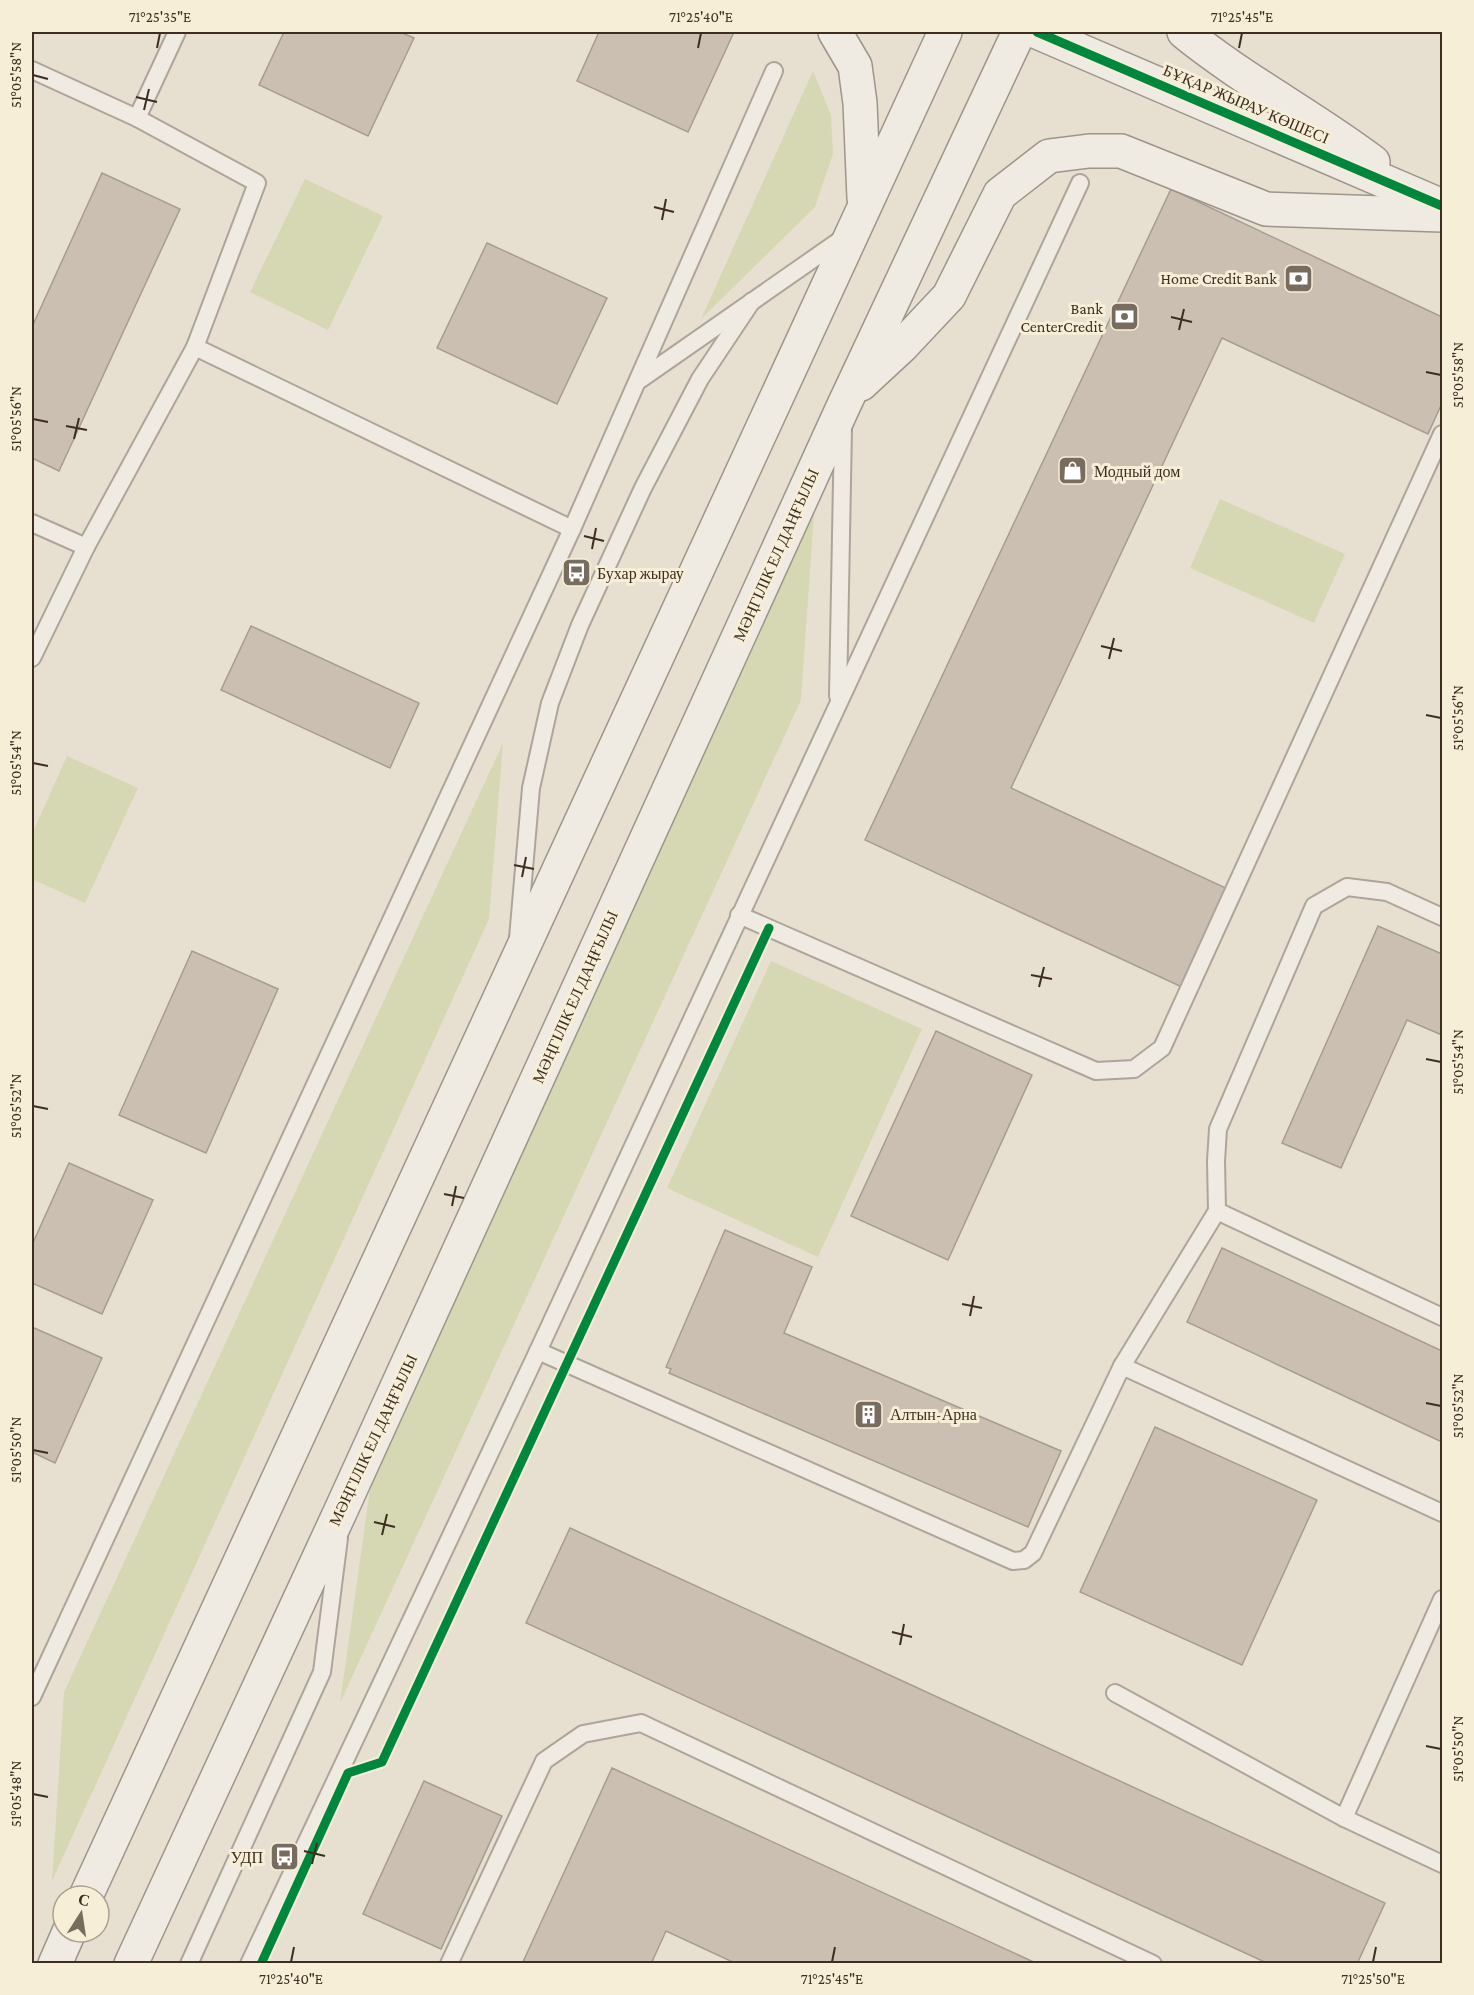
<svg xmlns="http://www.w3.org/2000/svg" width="1474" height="1995" font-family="'Crimson Pro',serif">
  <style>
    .green { fill: #d6d7b3 }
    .building { fill: #cbbfb2; stroke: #a89c90; stroke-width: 1.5 }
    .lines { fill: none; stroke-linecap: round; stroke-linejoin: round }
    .lane-casing { stroke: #ada599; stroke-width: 20 }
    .secondary-casing { stroke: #9c958a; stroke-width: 36 }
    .lane { stroke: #efebe3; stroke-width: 16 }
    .secondary { stroke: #efebe3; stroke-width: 33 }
    .cycleway-casing { stroke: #f7eed8; stroke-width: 13 }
    .cycleway { stroke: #00873e; stroke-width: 9 }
    .ticks { fill: none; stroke: #3d2e20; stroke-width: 2 }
    .labels { text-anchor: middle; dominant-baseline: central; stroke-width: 6; stroke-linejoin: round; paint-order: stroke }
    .street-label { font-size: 16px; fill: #3d2e20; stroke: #f7eed8 }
    .poi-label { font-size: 16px; fill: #3d2e20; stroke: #f7eed8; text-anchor: end }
    .neatline { fill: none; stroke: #3d2e20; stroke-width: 2 }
    .ticks-label { font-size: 15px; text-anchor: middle; fill: #3d2e20 }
  </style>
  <rect width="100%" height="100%" fill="#e7e0d1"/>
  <!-- green -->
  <g class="green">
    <path d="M813,71l18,44 2,39 -18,53 -114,112z"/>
    <path d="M305,179l78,37 -55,114 -78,-38z"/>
    <path d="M815,499l-14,201 -461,1003 31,-221z"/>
    <path d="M1220,499l125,55 -31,69 -124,-55z"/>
    <path d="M503,743l-14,176 -437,962 12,-189z"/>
    <path d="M67,756l71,32 -53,115 -53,-24v-45z"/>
    <path d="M771,961l151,68 -104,228 -151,-69z"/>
  </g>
  <!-- building -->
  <g class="building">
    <path d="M284,32h116l14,6 -46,98 -109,-51z"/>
    <path d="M599,32h135l-46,100 -111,-51z"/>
    <path d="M102,173l78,36 -121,262 -27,-13v-131z"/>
    <path d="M1171,189l271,128v86l-14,31 -206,-96 -211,450 219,102 -46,98 -319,-148z"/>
    <path d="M487,243l120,55 -50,106 -120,-56z"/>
    <path d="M251,626l168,77 -29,65 -169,-78z"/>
    <path d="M1378,926l64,28v81l-35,-15 -66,148 -59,-25z"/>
    <path d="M192,951l86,38 -72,164 -87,-38z"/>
    <path d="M936,1031l96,44 -84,185 -97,-44z"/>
    <path d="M69,1163l84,37 -51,114 -70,-31v-38z"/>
    <path d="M725,1230l87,37 -28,66 277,118 -33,76 -359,-154 2,-4 -5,-2z"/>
    <path d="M1222,1248l220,103v91l-255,-120z"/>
    <path d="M32,1327l70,31 -47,105 -23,-11z"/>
    <path d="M1155,1427l162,73 -75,165 -162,-73z"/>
    <path d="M570,1528l815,375 -28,61h-88l-743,-341z"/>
    <path d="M612,1768l426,196h-301l-71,-33 -15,33h-129z"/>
    <path d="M424,1781l78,35 -61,133 -78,-35z"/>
  </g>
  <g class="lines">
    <defs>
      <g id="lane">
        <path d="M32,70l105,48 120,65 -62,164 -109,200 -54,111"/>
        <path d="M137,118l40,-86"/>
        <path d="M195,347l377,182"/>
        <path d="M641,379l205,-143"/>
        <path d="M32,523l54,24"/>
        <path d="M838,696l5,-268"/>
        <path d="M739,915l357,156 38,-2 28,-21 280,-614"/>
        <path d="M518,938l13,-150 19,-85 30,-78 63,-137 57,-109 52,-78"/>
        <path d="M1217,1211l225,106"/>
        <path d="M538,1351l475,210 11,-1 9,-7 89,-187 95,-155 -1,-50 2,-32 96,-223 33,-19 40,5 55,25"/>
        <path d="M1122,1366l320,147"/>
        <path d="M1115,1693l229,125 98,46"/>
        <path d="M32,1697l540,-1168 202,-458"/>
        <path d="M1344,1818l98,-219"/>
        <path d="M189,1964l133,-292 17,-134"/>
        <path d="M249,1964l289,-613 542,-1168"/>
        <path d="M449,1964l95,-203 39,-27 58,-11 512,241"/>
      </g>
      <g id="secondary">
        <path d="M835,32l20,34 5,37 4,95"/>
        <path d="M1037,32l405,174"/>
        <path d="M1184,32c59,48 128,84 189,130"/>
        <path d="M861,384l41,-38 47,-50 51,-102 49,-38 40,-5h32l145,58 176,6"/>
        <path d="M86,1896l859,-1864"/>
        <path d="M55,1964l14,-32"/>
        <path d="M131,1964l211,-456 501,-1101 176,-375"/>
      </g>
    </defs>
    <!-- lane casing -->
    <use href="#lane" class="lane-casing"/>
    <!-- secondary casing -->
    <use href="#secondary" class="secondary-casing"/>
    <!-- lane -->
    <use href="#lane" class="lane"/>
    <!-- secondary -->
    <use href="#secondary" class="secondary"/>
    <defs>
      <g id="cycleway">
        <path d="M1037,32l405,174"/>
        <path d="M261,1964l87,-191 34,-11 387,-834"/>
      </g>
    </defs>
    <!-- cycleway casing -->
    <use href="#cycleway" class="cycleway-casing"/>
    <!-- cycleway -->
    <use href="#cycleway" class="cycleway"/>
  </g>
  <!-- ticks -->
  <path class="ticks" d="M157,48l3,-15M698,48l3,-15M1239,48l3,-15M33,75l15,4M136,97l21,5M144,110l5,-21M654,207l20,5M662,220l4,-21M1171,317l21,5M1179,330l5,-21M1426,372l15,3M33,419l15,3M66,426l21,4M74,439l5,-21M584,536l20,5M592,549l4,-21M1101,646l21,5M1109,659l5,-21M1426,715l15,3M33,763l15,3M514,865l20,4M522,877l4,-20M1031,975l21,4M1039,987l5,-20M1426,1059l15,3M33,1106l15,3M444,1194l20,4M452,1206l4,-20M962,1304l20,4M970,1316l4,-20M1426,1403l15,3M33,1450l15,3M374,1522l21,5M382,1535l5,-21M892,1632l20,5M900,1645l4,-21M1426,1746l15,3M33,1794l15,3M304,1851l21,5M312,1864l5,-21M291,1962l3,-15M832,1962l3,-15M1373,1962l3,-15"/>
  <!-- icons -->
  <defs>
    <symbol id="bank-square" viewBox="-11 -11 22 22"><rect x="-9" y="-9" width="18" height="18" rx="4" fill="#786c5e" stroke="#f7eed8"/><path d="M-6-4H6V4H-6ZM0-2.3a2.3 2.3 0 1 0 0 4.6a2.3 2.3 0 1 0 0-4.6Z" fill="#fff"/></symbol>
    <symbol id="shop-square" viewBox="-11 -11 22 22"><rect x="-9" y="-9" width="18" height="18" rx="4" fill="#786c5e" stroke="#f7eed8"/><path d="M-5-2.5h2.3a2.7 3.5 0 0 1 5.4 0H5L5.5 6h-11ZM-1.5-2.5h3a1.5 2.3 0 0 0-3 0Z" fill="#fff"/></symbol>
    <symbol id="bus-square" viewBox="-11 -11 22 22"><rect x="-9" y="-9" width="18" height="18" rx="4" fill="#786c5e" stroke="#f7eed8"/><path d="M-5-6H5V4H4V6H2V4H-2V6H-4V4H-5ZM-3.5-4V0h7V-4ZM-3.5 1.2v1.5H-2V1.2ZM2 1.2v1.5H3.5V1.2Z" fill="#fff"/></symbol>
    <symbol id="building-square" viewBox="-11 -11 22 22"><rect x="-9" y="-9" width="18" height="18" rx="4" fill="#786c5e" stroke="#f7eed8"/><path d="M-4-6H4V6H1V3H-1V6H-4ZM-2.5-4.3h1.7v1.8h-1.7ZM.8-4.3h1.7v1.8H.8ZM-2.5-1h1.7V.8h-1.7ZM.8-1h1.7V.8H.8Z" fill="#fff"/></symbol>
  </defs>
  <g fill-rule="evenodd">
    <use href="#bank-square" x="1282" y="262" width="33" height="33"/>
    <use href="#bank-square" x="1108" y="300" width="33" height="33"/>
    <use href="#shop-square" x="1056" y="454" width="33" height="33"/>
    <use href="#bus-square" x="560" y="556" width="33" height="33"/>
    <use href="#building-square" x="852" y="1398" width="33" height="33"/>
    <use href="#bus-square" x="268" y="1840" width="33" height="33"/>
  </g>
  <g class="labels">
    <!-- street labels -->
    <g class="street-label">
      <text transform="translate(1246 104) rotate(23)">БҰҚАР ЖЫРАУ КӨШЕСІ</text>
      <text transform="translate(776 555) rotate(-66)">МӘҢГІЛІК ЕЛ ДАҢҒЫЛЫ</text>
      <text transform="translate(575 997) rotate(-66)">МӘҢГІЛІК ЕЛ ДАҢҒЫЛЫ</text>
      <text transform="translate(373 1440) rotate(-65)">МӘҢГІЛІК ЕЛ ДАҢҒЫЛЫ</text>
    </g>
    <!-- poi labels -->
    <g class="poi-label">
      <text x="1277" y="278">Home Credit Bank</text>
      <text x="1103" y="308">Bank<tspan x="1103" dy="18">CenterCredit</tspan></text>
      <text x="1094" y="471" text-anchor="start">Модный дом</text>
      <text x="597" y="573" text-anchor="start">Бухар жырау</text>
      <text x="890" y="1414" text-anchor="start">Алтын-Арна</text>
      <text x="263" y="1857">УДП</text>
    </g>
  </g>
  <!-- border -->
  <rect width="1474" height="1995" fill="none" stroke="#f7eed8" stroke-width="66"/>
  <!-- north arrow -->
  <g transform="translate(81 1914) rotate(12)"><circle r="28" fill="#f7eed8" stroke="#ada18e" stroke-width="1.5"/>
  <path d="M0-4.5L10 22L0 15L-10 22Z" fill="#786c5e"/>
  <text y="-9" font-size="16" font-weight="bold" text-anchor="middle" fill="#3d2e20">С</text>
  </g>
  <rect x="33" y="33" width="1408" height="1929" class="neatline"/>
  <g class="ticks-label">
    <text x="160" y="22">71°25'35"E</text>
    <text x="701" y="22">71°25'40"E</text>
    <text x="1242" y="22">71°25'45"E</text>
    <text transform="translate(16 75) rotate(-90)" y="5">51°05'58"N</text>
    <text transform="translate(1458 375) rotate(-90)" y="5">51°05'58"N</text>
    <text transform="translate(16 419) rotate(-90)" y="5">51°05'56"N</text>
    <text transform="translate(1458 718) rotate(-90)" y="5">51°05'56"N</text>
    <text transform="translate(16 763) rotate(-90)" y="5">51°05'54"N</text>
    <text transform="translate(1458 1062) rotate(-90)" y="5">51°05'54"N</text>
    <text transform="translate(16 1106) rotate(-90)" y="5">51°05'52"N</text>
    <text transform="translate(1458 1406) rotate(-90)" y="5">51°05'52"N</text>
    <text transform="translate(16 1450) rotate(-90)" y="5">51°05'50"N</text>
    <text transform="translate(1458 1749) rotate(-90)" y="5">51°05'50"N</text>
    <text transform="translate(16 1794) rotate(-90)" y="5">51°05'48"N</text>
    <text x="291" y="1984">71°25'40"E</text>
    <text x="832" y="1984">71°25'45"E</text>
    <text x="1373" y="1984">71°25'50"E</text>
  </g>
</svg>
